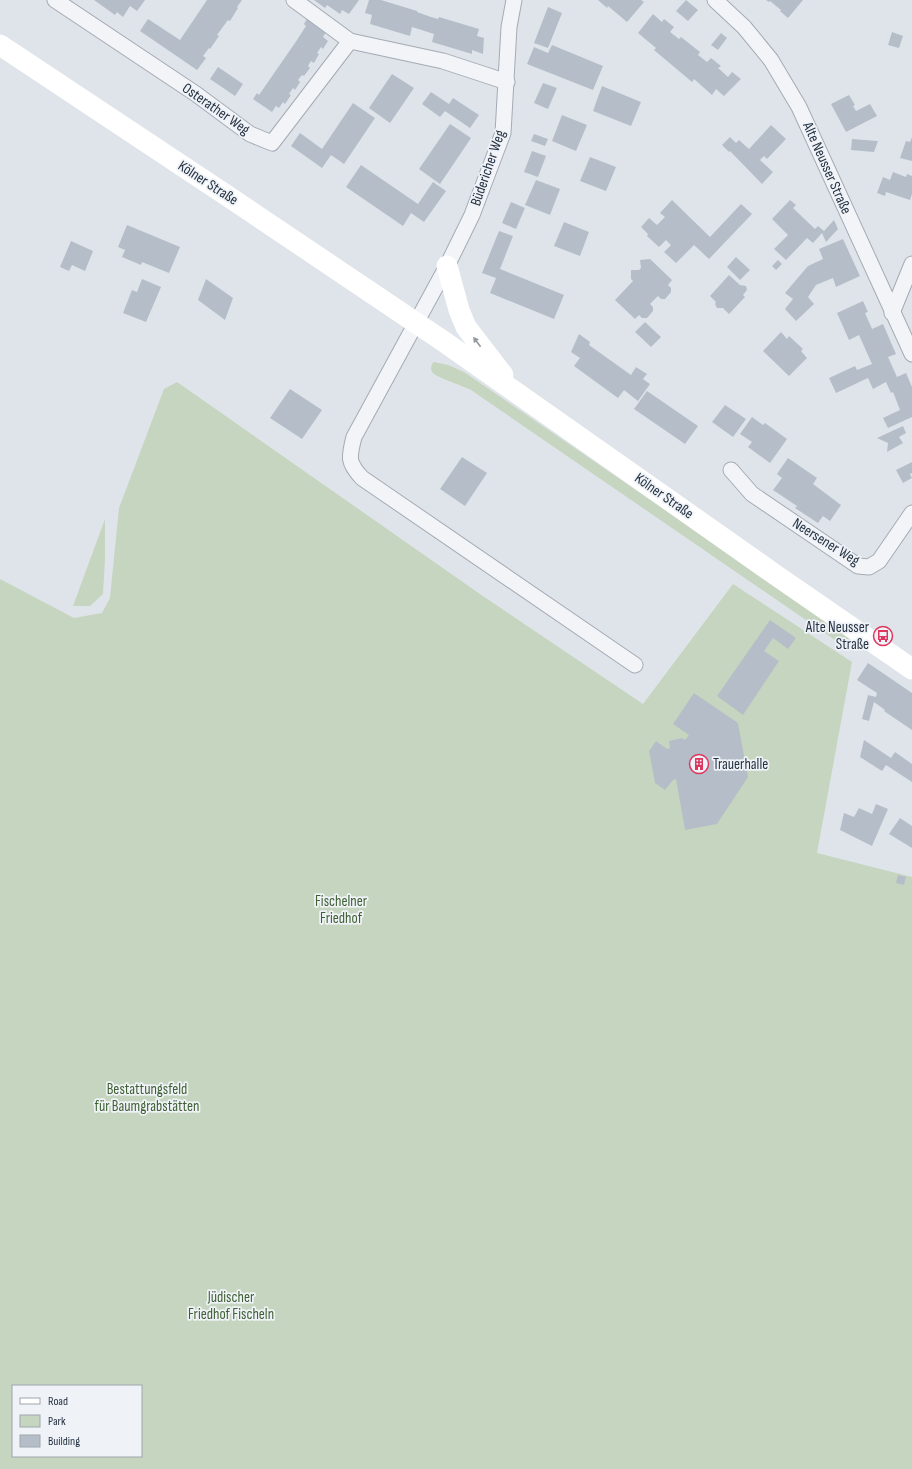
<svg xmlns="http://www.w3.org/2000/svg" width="912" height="1469" font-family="'Sofia Sans Condensed',sans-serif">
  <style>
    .green { fill: #c6d5bf; fill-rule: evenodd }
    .building { fill: #b5bec8 }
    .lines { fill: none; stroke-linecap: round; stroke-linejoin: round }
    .minor-casing { stroke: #a4abb5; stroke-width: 17 }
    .minor { stroke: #f2f4f8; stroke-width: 15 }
    .secondary { stroke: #fff; stroke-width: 21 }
    .oneway { fill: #9299a1 }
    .labels { text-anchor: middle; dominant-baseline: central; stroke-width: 3.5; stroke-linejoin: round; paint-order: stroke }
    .street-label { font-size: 15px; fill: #263343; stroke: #eff3f7 }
    .poi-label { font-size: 15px; fill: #263343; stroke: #eff3f7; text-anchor: end }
    .park-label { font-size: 15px; fill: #3f6032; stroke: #eff3f7 }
  </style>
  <rect width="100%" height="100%" fill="#dfe4ea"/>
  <!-- green -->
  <g class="green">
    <path d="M434,362l14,3 16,7 392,269 -21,-1 -364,-250c-6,-3 -37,-14 -38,-17 -3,-3 -2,-9 1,-11z"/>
    <path d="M177,382l300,210 166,112 90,-120 119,78 -35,191 95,24v592h-912v-890l74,39 28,-5 8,-15 9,-90 45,-119zM13,1386h128v70h-128z"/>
    <path d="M105,519v40l-2,35 -13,12h-17z"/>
  </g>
  <!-- building -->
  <g class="building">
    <path d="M94,0h51l-8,11 -7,-5 -7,11 -6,-5 -2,3z"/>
    <path d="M207,0h35l-5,7 1,1 -8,13 -2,-1 -11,15 2,1 -9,13 -1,-1 -6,8 3,2 -9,12 -57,-39 8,-12 32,21z"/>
    <path d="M314,0h45l-10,14 -7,-4 -2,4 -13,-9 -2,3z"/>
    <path d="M369,0h12l36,11v1l14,5 7,2 1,-2 40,12 -2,7 7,2 -1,16 -11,-4v4l-40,-12 2,-8 -22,-7 -2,9 -40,-12 2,-9 -7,-2z"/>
    <path d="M598,0h43l3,2 -17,20 -19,-16 -1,2z"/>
    <path d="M686,0l12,10 -10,11 -12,-10z"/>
    <path d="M766,0h37l-15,18 -8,-7 1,-1 -11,-9 -1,1z"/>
    <path d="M548,7l14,6 -14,35 -14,-5z"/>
    <path d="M653,14l9,8 2,-3 10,8 -4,5 9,7 2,-2 19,15 -2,3 9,7 4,-4 10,8 -3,2 10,9 4,-5 9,7 -17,17 -8,-7 -4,6 -18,-16 -2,3 -38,-32 2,-2 -18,-15z"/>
    <path d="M308,17l19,13 -4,7 5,4 -5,8 -2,-2 -4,6 2,1 -5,9 -3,-2 -3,5 2,2 -6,8 -2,-1 -4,5 2,2 -5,8 -2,-2 -4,6 2,1 -6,9 -2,-2 -4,6 -3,-2 -4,6 -19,-13 4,-6 2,2 38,-55 9,-14 -2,-2z"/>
    <path d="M892,32l11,4 -4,12 -11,-3z"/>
    <path d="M721,33l6,5 -9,12 -7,-5z"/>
    <path d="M552,45l51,21 -10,24 -66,-26 7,-17 14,6z"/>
    <path d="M218,67l25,17 -8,12 -25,-17z"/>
    <path d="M392,74l22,14 -24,35 -21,-15z"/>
    <path d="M543,83l14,5 -9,21 -14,-6z"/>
    <path d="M602,86l39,16 -10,24 -38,-15z"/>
    <path d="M431,92l18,12 4,-6 26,17 -9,13 -25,-17 -5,6 -18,-13z"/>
    <path d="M849,95l6,10 -2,1 3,5 14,-7 7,12 -31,16 -15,-28z"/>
    <path d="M353,103l22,15 -31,46 -13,-9 -9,13 -31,-22 9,-13 22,16z"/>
    <path d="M562,115l25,10 -11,26 -24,-10z"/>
    <path d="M450,124l21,14 -31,46 -21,-15z"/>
    <path d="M771,125l15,14 -19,20 -3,-3 -4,4 13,12 -11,12 -32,-33 -1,1 -7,-7 8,-8 6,6 3,-3 10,9z"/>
    <path d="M534,134l14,5 -3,7 -14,-5z"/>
    <path d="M912,137v24l-12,-3 6,-17 4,1z"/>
    <path d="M852,139l26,2 -4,11 -23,-2z"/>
    <path d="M532,151l14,5 -8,21 -14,-5z"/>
    <path d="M590,157l26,10 -10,24 -26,-10z"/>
    <path d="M361,165l57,39 15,-22 13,9 -22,31 -13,-9 -8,13 -57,-39z"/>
    <path d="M893,172l13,5 1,-3 5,2v18l-2,6 -24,-8 -1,4 -8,-3 6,-16 7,3z"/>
    <path d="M536,180l24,9 -10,26 -25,-10z"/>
    <path d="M672,200l38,37 31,-33 11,10 -43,45 -15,-14 -18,18 -12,-11 7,-7 -5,-5 -7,7 -12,-11 1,-2 -7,-7 8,-9 8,7 8,-8 -5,-4z"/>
    <path d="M790,200l6,5 -3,3 22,21 3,-3 6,5 10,-11 4,9 -12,13 -4,-9 -9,10 -6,-5 -21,22 -12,-11 14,-14 -16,-16z"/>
    <path d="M511,202l14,6 -9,21 -14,-6z"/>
    <path d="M564,222l25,10 -9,24 -26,-10z"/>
    <path d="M127,225l53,22 -11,26 -27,-11 -1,3 -19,-8 3,-7 -7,-3z"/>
    <path d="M499,231l14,5 -13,33 64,26 -10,24 -64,-26 6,-15 -14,-5z"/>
    <path d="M843,239l17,37 -24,11 -3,-9 -17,7 -8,12 6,7 -18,17 -11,-12 8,-10 -8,-6 23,-27 15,-7 -4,-10z"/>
    <path d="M71,241l22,10 -8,20 -13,-6 -3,6 -9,-4z"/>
    <path d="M736,257l14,13 -10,10 -13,-13z"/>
    <path d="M650,259l22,21 -4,5 3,3v4l-6,7h-4l-3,-3 -8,8 3,3v4l-6,7h-5l-3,-3 -4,4 -20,-19 18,-19 -2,-2v-9h8l2,-2 -1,-8z"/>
    <path d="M778,260l4,4 -6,6 -4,-4z"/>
    <path d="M729,275l11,10 6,1 1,4 -4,5 2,2 -16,17 -6,-6h-6l-2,-4 1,-2 -6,-6z"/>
    <path d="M142,279l19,8 -15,35 -23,-9 9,-23 5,2z"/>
    <path d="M206,279l27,19 -8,22 -27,-20z"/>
    <path d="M863,301l5,11 -3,1 7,16 11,-5 13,30 -8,3 9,20 9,-4 6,14v30l-24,11 -5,-10 17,-8 -7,-18 -2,1 -5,-11 -13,7 -5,-11 -32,15 -7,-15 26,-12 2,4 15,-6 -13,-29 -10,5 -12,-27z"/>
    <path d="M645,322l16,15 -10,10 -16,-15z"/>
    <path d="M781,332l6,7 2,-3 14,13 -2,2 6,7 -18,18 -26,-25z"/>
    <path d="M579,334l11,8 -1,3 42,30 5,-8 11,7 -4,5 7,5 -12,17 -14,-11 -6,8 -44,-32 6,-8 -9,-6z"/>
    <path d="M290,389l32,21 -20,29 -32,-21z"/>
    <path d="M647,391l51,35 -13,18 -51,-35z"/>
    <path d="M725,405l21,14 -13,18 -21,-15z"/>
    <path d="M752,417l11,8 2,-2 22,16 -17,24 -22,-16 4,-5 -12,-8z"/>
    <path d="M903,426l3,7 -7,4 4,6 -16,9 1,-9 -11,-5z"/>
    <path d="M462,457l25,16 -22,33 -25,-17z"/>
    <path d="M788,458l29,20 -4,6 28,21 -11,16 -7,-5 -5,7 -23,-15 2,-2 -24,-16 9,-12 -5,-4z"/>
    <path d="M912,462v11l-2,1 2,4 -9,5 -7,-13z"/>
    <path d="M770,620l26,18 -8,11 -15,-11 -9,13 15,10 -36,54 -26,-19z"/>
    <path d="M868,663l44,30v37l-28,-19 1,-1 -11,-8 -5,19 -7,-2 6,-24 8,2 1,-4 -20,-13z"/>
    <path d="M694,693l44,30 10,54 -31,47 -32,6 -9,-51 -3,1 -8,10 -10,-7 -6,-32 7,-10 11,8 3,-1 -1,-7 13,-3 3,2 4,-5 -16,-11z"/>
    <path d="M864,740l27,18 4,-6 17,12v18l-26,-17 -4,6 -22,-14z"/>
    <path d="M876,804l12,5 -16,37 -32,-16 4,-17 10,4 5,-9 13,6z"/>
    <path d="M900,818l12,8v22l-23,-14z"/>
    <path d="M898,875l8,2 -2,8 -8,-2z"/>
  </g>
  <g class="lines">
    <defs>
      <g id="minor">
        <path d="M55,0l141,94 54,40 22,9 78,-102 93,20 64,21"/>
        <path d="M294,0l56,41"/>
        <path d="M514,0l-5,27 -6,106 -31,82 -25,51 -93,171c-5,20 -7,25 8,41l273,187"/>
        <path d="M715,0l29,27 27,33 28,47 113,247"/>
        <path d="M892,313l20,-49"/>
        <path d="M731,470l21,24 106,72 11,1 10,-6 33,-48"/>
      </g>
    </defs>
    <!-- minor casing -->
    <use href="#minor" class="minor-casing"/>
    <!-- minor -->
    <use href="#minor" class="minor"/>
    <!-- secondary -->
    <g class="secondary">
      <path d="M0,45l226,150 217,146 334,235 135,93"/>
      <path d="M447,266l12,44 7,17 37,48"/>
    </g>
  </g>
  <!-- one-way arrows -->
  <defs><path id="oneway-solid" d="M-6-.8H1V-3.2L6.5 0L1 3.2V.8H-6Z"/></defs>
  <use class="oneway" href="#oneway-solid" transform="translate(477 342) rotate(-127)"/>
  <!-- icons -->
  <defs>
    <symbol id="bus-ring" viewBox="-11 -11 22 22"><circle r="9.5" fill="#eff3f7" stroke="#dd365f" stroke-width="1.5"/><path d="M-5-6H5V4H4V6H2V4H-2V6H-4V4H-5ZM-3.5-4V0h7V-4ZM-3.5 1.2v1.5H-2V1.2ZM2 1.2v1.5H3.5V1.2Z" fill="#dd365f"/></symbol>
    <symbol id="building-ring" viewBox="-11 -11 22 22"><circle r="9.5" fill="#eff3f7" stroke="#dd365f" stroke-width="1.5"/><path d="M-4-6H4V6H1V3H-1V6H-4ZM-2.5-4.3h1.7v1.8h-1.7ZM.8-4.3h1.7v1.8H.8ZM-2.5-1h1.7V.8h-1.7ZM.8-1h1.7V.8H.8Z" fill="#dd365f"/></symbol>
  </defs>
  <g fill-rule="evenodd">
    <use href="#bus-ring" x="872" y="625" width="22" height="22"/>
    <use href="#building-ring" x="688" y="753" width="22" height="22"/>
  </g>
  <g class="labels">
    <!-- street labels -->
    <g class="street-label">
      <text transform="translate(216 109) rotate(35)">Osterather Weg</text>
      <text transform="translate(488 168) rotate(-71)">Büdericher Weg</text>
      <text transform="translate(827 168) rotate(66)">Alte Neusser Straße</text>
      <text transform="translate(208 183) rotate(33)">Kölner Straße</text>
      <text transform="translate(664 496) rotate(35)">Kölner Straße</text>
      <text transform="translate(826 542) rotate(32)">Neersener Weg</text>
    </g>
    <!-- poi labels -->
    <g class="poi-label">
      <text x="869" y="627">Alte Neusser<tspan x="869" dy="17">Straße</tspan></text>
      <text x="713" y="764" text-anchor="start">Trauerhalle</text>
    </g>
    <!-- park labels -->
    <g class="park-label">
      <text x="341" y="901">Fischelner<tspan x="341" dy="17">Friedhof</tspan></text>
      <text x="147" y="1089">Bestattungsfeld<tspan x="147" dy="17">für Baumgrabstätten</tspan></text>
      <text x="231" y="1297">Jüdischer<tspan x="231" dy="17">Friedhof Fischeln</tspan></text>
    </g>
  </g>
  <!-- legend -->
  <rect x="12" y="1385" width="130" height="72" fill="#eff3f7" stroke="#9fa6af"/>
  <rect x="20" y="1398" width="20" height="6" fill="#ffffff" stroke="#9fa6af"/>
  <text x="48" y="1405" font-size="12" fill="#263343">Road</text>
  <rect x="20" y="1415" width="20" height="12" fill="#c6d5bf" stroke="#9fa6af"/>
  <text x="48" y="1425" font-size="12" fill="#263343">Park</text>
  <rect x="20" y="1435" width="20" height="12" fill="#b5bec8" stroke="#9fa6af"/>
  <text x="48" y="1445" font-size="12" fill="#263343">Building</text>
</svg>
